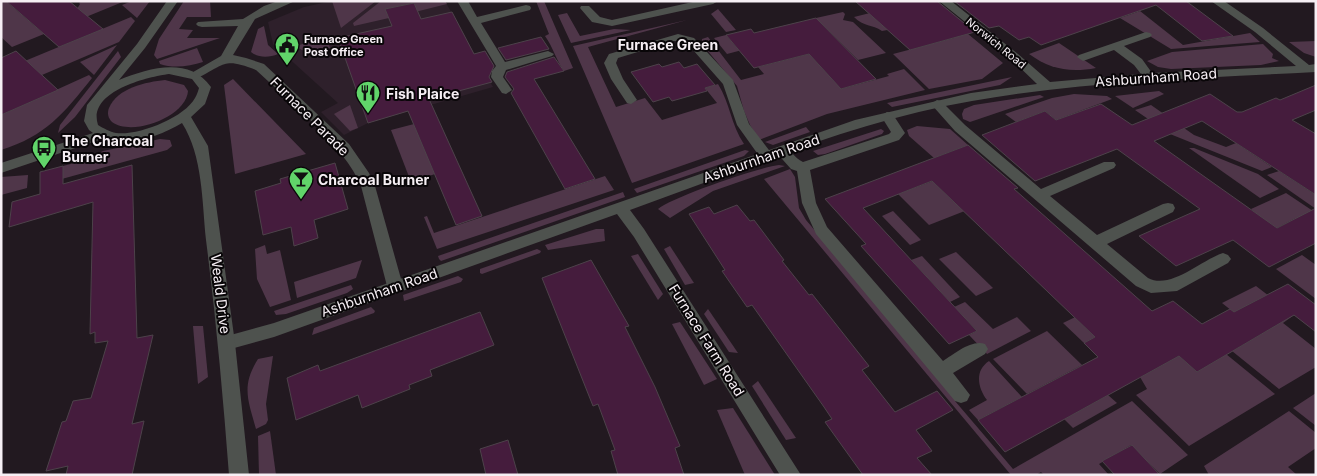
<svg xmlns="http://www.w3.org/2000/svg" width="1317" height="476" font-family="Inter,sans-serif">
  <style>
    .built { fill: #2e202b }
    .green { fill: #4f3649 }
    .building { fill: #451c3d; stroke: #4d424a }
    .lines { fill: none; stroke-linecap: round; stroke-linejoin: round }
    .service { fill: #4e524e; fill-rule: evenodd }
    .minor { fill: #4e524e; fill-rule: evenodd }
    .tertiary { fill: #4e524e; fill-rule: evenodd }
    .labels { text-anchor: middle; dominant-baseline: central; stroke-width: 4; stroke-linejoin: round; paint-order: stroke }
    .far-poi-label { font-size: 11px; font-weight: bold; fill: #f6eff4; stroke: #090608; text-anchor: start }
    .far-street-label { font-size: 11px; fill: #f6eff4; stroke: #090608 }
    .far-quarter-label { font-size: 14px; font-weight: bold; fill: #f6eff4; stroke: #090608 }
    .street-label { font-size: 14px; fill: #f6eff4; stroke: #090608 }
    .poi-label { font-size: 14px; font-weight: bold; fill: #f6eff4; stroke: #090608; text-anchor: start }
  </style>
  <rect width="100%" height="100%" fill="#221920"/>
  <!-- built -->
  <path class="built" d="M332,1h113l48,86 -125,36 -24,12 -23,-23 17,-9 -65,-59 -5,-22 36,-15z"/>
  <!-- green -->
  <g class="green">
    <path d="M1,1h12l-5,2 36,31 -32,13 -11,-10z"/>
    <path d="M82,1h43l-44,18 -4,-10 3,-5 -1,-1z"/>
    <path d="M132,1h18l-13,17 -15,-13z"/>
    <path d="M184,1h26l1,16h-24l-8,12 14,1 -6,8h33l-63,21 -3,-4 5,-16z"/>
    <path d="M332,1h44l-35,27z"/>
    <path d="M381,1h64l2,3 -36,9 5,-5 -2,-5 -28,6 3,9 -35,8 -1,-3z"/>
    <path d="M536,1h8l29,67 -9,3c-8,-11 -11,-24 -19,-35l4,-2z"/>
    <path d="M718,9l18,21 -10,2 -15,-18z"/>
    <path d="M1140,11l43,34 67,-12 10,9 -89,7 -51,-31z"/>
    <path d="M843,12l2,2 -2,6 10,2 33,31 -28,7 -42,-42z"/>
    <path d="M874,12l19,17 -11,2c-10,-7 -18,-4 -28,-14z"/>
    <path d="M567,13l13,23 34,-7 17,1 -60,13 -13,-28z"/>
    <path d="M131,17l4,4 -16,21 -84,36 -15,-15z"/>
    <path d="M687,20l-99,27 28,60 29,-9 17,22 55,-17 -12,-15 13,-4c12,19 13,41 26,60l-112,39 -59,-137z"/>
    <path d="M956,24l47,39 -21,16 -53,10 -36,-35 61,-16z"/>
    <path d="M264,26l4,19 10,9c-9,4 -20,4 -27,-2l7,-23z"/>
    <path d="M726,35l12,14 6,-2 2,2 -19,5 -13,-16z"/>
    <path d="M708,37l33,43 23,-6 -6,-7 55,-14 28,36 48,-13 -2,-2 17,-5 21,21 -98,24 -68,26 -9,-15 -6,-14 -7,-25 -35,-42v-5z"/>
    <path d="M327,38l3,10 -21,6 -14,-8z"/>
    <path d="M1316,41v16l-12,-4 -15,-11z"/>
    <path d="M1059,43l37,25c-27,5 -46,1 -67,-14z"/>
    <path d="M1263,44l10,10 -1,4 7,3 -18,4 -90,4 -13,-2 -11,-6 25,-9z"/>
    <path d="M117,45l-23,30 -14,-13z"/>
    <path d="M197,48l6,14c-13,4 -29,7 -43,2l-1,-3z"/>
    <path d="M118,51l3,6 -46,60 -17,16 2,-8z"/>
    <path d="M89,75l3,3c-28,35 -46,58 -91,72v-35z"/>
    <path d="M1012,77l-12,8 -108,22 -5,-4z"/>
    <path d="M233,79l73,75 -71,20 -11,-89z"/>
    <path d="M165,80l19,5 4,6c-2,26 -56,46 -76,31 -4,-4 -5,-9 -3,-14 8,-20 37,-26 56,-28z"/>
    <path d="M1159,91l5,3 -31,14 -18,-12z"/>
    <path d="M1074,94l33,2 5,3 -56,21 -11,-9 -29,11 -11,-8 47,-16z"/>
    <path d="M1040,95l4,2 -74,25 -7,-3 -1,-5 2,-5 10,-4z"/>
    <path d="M350,105l8,23 -8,3 -16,-17z"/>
    <path d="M1151,105l43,30 32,12 10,-4 36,24 -10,4 -92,-37 -35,-24z"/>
    <path d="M414,124l21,50 -24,8 -20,-52z"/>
    <path d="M917,126l33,3 18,16 -34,13 -25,-22 -2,-6z"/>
    <path d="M806,127l4,5 -37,13 -8,-3z"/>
    <path d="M881,129l3,2 -2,3 -57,20 -7,1 -5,-4z"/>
    <path d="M160,139l10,1 2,6 -5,4 -127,35v-9l23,-6v-4l19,-5 21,-10z"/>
    <path d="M1189,148h5l64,26 21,15 -19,9z"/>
    <path d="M745,150l4,1 -5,5 -107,37 -3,-4z"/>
    <path d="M779,165l6,1 -72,25 -43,27 -12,-9c14,-12 101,-42 121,-44z"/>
    <path d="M790,169l5,8 4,31 7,12 149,176v5l58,68 119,-68 56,54 -28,19 -29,-29 -32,19 10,11h-65l-3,-3 -5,3h-25l-247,-296z"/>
    <path d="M1279,171l37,24v14l-49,-34z"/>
    <path d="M28,175l-1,13 -26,7v-18z"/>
    <path d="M605,176l9,14 -177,59 -13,-32 3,-1 7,17z"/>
    <path d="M933,181l47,24 -51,20 -31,-31z"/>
    <path d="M623,192l2,5 -184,64 -2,-2 -1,-3z"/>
    <path d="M1286,193l30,20 -22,6 -21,11 -22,-21z"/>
    <path d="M893,211l28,29 -11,5 -28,-29z"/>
    <path d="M596,229h8l1,12 -57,9 -3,-5z"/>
    <path d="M265,245l2,9 13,-4 11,50 -21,7 -13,-28 -2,-30z"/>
    <path d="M670,246l24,37 -9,2 -21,-36z"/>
    <path d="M537,249l4,2 -1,2 -58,21 -2,-1v-4z"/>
    <path d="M956,252l37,36 -17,8 -37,-37z"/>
    <path d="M638,254l25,40 -5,6 -27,-44z"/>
    <path d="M1302,255l14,10v34l-40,-30z"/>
    <path d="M922,256l38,41 -10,5 -39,-42z"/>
    <path d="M362,260l-6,18 -59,20 -3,-16z"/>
    <path d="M458,276l5,3 -2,3 -57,19 -1,-6z"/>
    <path d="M351,285l2,4 -6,4 -61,21 -10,1 -2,-4z"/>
    <path d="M1256,286l38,29 -11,8 33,26v18l-37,22 -47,-38 29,-17 -39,-31z"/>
    <path d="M965,302l28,27 24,-12 14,14 -44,23 -18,-19 8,-4 -23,-24z"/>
    <path d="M1102,304l6,26 -24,13 -21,-20z"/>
    <path d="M371,307l4,4 -1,2 -62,22 2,-7z"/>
    <path d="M708,309l30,44 -9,-1 -25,-38z"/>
    <path d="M680,322l37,57 -13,6 -32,-61z"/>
    <path d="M193,326h10l5,51 -10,7z"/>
    <path d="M1047,331l35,34 -55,29 -34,-35z"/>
    <path d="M1159,347l67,7 49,40 -86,52 -53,-51 11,-6 -7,-12z"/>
    <path d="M273,356l-7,48 2,16 -2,4 -10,5c-8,-29 -15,-43 2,-70z"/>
    <path d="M989,361l33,36 -44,23 -9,-10 18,-10c-9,-12 -13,-29 2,-39z"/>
    <path d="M758,381l38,57 -10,2 -34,-54z"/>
    <path d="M1316,393v33l-23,-18z"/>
    <path d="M1108,395l9,8 -44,25 -9,-9z"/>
    <path d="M733,408l42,67h-30l-28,-65z"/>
    <path d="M1289,411l27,22v15l-28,19 9,8h-88l-5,-9z"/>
    <path d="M270,431l6,44h-17l-1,-39z"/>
  </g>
  <!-- building -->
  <g class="building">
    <path d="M6,1h63l34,28 -44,18z"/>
    <path d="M855,1h82l38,31 -65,18z"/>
    <path d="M954,1h232l47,35 -31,5 -46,-36 -115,40 -12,-8 -10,3 -20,-14 -10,2z"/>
    <path d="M414,3l7,16 31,-7 22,42 11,-3 9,15 -5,11 3,5 -63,17 53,117 -26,9 -48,-114 -40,12 -30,-85 54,-12 -7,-17z"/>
    <path d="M816,18l60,61 -35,10 -32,-35 -55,14 -28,-33 25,-6 3,4z"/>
    <path d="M541,37l8,12 -43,11 -8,-12z"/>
    <path d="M16,51l42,39 -57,25v-57z"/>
    <path d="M554,57l10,14 -30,8 61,100 -30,10 -54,-96 3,-4 -9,-12 2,-5z"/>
    <path d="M679,62l5,6 13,-4 18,21 -10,3 2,3 -35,10 -3,-4 -16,5 -22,-30 28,-8 3,3z"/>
    <path d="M1316,85v25l-24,10 24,14v61l-114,-74 -48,20 123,87 39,-20v35l-47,24 -36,-27 -57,26 -37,-30 61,-27 -83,-60 -82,32 -53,-46 63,-24 11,9 45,-16 31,21 78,-31 27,18h5l34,-14 4,2z"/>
    <path d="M968,145l50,43 -4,1 138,122 21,-10 29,23 28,-15 4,3 54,-28 28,21v27l-22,-17 -97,57 -18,-16 -174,96 -27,-32 120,-63 -14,-14 11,-6 -163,-156 -69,27 114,123 -28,13 -88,-98 5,-2 -41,-45z"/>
    <path d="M335,163l13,46 -34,11 4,18 -24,8 -3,-19 -28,8 -8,-44 26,-8 -1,-4z"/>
    <path d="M132,165l5,173 16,-3 -21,89 12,-3 -12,54h-66l2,-9 -22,5 16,-49 4,-1 7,-20 18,-3 17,-57 -13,2v-11l-5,2 3,-132 -84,25 3,-25 28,-8v-22l23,-6v18z"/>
    <path d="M737,205l13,16 4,-1 30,40 -2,1 27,34 3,-1 57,72 -7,4 33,42 42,-21 16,19 -37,20 16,21 -15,7 15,17h-69l-38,-53 7,-3 -8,-12 -72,-102 -5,2 -25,-36 3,-1 -36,-56 20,-7 5,7z"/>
    <path d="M591,260l38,66 -4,1 30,60 25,59 -5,2 9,27h-66l-7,-24 4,-1 -17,-46 -5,2 -51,-128z"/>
    <path d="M480,312l14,33 -64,25 2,6 -23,9 1,4 -48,19 -4,-13 -62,25 -9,-42 31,-13 2,6z"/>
    <path d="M508,440l10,35h-32l-6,-26z"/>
    <path d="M1132,445l28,30h-45l-13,-14z"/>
  </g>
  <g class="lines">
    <!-- service -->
    <g class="service">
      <path d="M278,1h17l-40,18 -22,36 13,3 18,6 85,80 20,29 6,13 28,100 -2,4 -6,2 -6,-2 -2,-4 -26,-100c-16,-40 -73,-86 -105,-116 -31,-12 -30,-7 -58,8l-4,1 -6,-4 33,-19 17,-30 -36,1 -4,-1 -2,-2 2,-2 45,-3 21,-13z"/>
      <path d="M457,1h11l9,16 49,-12 4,1 1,2 -1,2 -49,13 24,39 43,-11 6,3 -2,2 -46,14 -3,7 9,13 -6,4 -4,-1 -11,-16 1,-6 4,-5z"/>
      <path d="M678,34l16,4 39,42 16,44 23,30 2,3 -2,3h-10l-25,-35 -14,-41 -37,-42 -12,-1 -56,17 -2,5 7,16 14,21 -6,4 -4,-1 -16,-24 -7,-16 5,-9z"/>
      <path d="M937,100l4,1 24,24 76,64 63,-27h10l2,3 -2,3 -64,28 47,39 66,-31 5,-1 5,1 2,4 -2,4 -66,32 41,34c23,12 53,-18 75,-25l5,2 3,4 -3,4 -51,28 -26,2 -15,-7 -181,-155 -24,-27z"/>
      <path d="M887,112l5,1 13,20 -6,7 -89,30 6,33 11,24 116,134c11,-7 29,-22 42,-17l3,5 -3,5 -32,19 17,22 -3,6 -6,2 -6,-2 -139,-167 -14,-31 -5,-32 -6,-2 -16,-18 2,-3c12,-4 16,10 26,14l86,-28 2,-2 -10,-16z"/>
    </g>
    <!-- minor -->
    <g class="minor">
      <path d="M697,1h21l-5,3 -101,22 -20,-4 -12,-14 1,-2h8l11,11 12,3z"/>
      <path d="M939,1h12l67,53 32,28 91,-8 -7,-9 -20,-15 -31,11 -6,-4 2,-2 67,-23 4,1 2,2 -2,2 -26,9 18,13 10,14 144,-7 -41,-34 -44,-31h13l39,27 46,37 7,-1v8c-115,6 -230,9 -344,29 -117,20 -230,69 -342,109l14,19 157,246h-21l-146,-238 -17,-23 -343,123 -47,13 -6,-2 -2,-5 2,-5 6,-2 47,-13 581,-203 116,-27 66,-9 -27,-26z"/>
    </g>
    <!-- tertiary -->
    <path class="tertiary" d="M167,1h11l-33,47 -26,32c30,-12 70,-24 92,7l-6,17 -14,13 17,29 27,197 14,132h-20c-6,-79 -13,-157 -23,-235 -4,-38 -3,-84 -24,-117 -21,12 -53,26 -77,15l-104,35v-10l92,-30 -4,-3 -5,-9 3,-16 50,-61zM169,74l23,5 7,9c-1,3 -2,7 -4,10 -11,20 -57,38 -79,35 -6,-1 -13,-5 -18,-8 -11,-33 48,-48 71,-51z"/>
  </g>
  <!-- icons -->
  <defs>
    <symbol id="civic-pin" viewBox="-11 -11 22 30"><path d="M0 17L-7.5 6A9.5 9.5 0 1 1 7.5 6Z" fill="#61d46a" stroke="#090608"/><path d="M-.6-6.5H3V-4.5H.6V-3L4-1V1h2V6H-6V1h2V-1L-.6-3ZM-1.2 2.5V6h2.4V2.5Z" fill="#111"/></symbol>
    <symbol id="restaurant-pin" viewBox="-11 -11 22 30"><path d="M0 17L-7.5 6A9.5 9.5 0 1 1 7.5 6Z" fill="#61d46a" stroke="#090608"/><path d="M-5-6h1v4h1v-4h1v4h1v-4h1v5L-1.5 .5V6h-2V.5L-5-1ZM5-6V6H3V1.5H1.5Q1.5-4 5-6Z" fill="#111"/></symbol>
    <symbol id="bus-pin" viewBox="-11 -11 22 30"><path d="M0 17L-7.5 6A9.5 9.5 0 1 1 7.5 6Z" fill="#61d46a" stroke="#090608"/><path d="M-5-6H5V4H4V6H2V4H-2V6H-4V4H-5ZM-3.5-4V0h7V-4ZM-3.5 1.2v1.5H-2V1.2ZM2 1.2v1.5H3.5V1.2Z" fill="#111"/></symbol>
    <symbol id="bar-pin" viewBox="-11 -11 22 30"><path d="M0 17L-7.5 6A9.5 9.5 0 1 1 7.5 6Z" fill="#61d46a" stroke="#090608"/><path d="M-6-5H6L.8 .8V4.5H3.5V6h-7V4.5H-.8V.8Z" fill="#111"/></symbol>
  </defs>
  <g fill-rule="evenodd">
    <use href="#civic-pin" x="273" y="31" width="28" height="38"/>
    <use href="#restaurant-pin" x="354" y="79" width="28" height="38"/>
    <use href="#bus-pin" x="30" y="134" width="28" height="38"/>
    <use href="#bar-pin" x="287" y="165" width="28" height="38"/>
  </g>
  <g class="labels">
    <!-- far-poi labels -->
    <g class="far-poi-label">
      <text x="304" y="39">Furnace Green<tspan x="304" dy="13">Post Office</tspan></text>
    </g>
    <!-- far-street labels -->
    <g class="far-street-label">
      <text transform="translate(996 43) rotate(39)">Norwich Road</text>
    </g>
    <!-- far-quarter labels -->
    <g class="far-quarter-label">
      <text x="668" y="44">Furnace Green</text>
    </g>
    <!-- street labels -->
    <g class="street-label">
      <text transform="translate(1156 77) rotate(-4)">Ashburnham Road</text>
      <text transform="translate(310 116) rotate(45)">Furnace Parade</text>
      <text transform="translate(761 158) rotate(-19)">Ashburnham Road</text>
      <text transform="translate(379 292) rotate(-19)">Ashburnham Road</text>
      <text transform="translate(221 294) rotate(83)">Weald Drive</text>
      <text transform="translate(707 340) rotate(58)">Furnace Farm Road</text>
    </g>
    <!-- poi labels -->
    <g class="poi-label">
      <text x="386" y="93">Fish Plaice</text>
      <text x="62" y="140">The Charcoal<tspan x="62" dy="16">Burner</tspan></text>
      <text x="318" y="179">Charcoal Burner</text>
    </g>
  </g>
  <!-- border -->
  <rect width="1317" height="476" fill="none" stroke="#f6eff4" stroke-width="5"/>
</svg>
